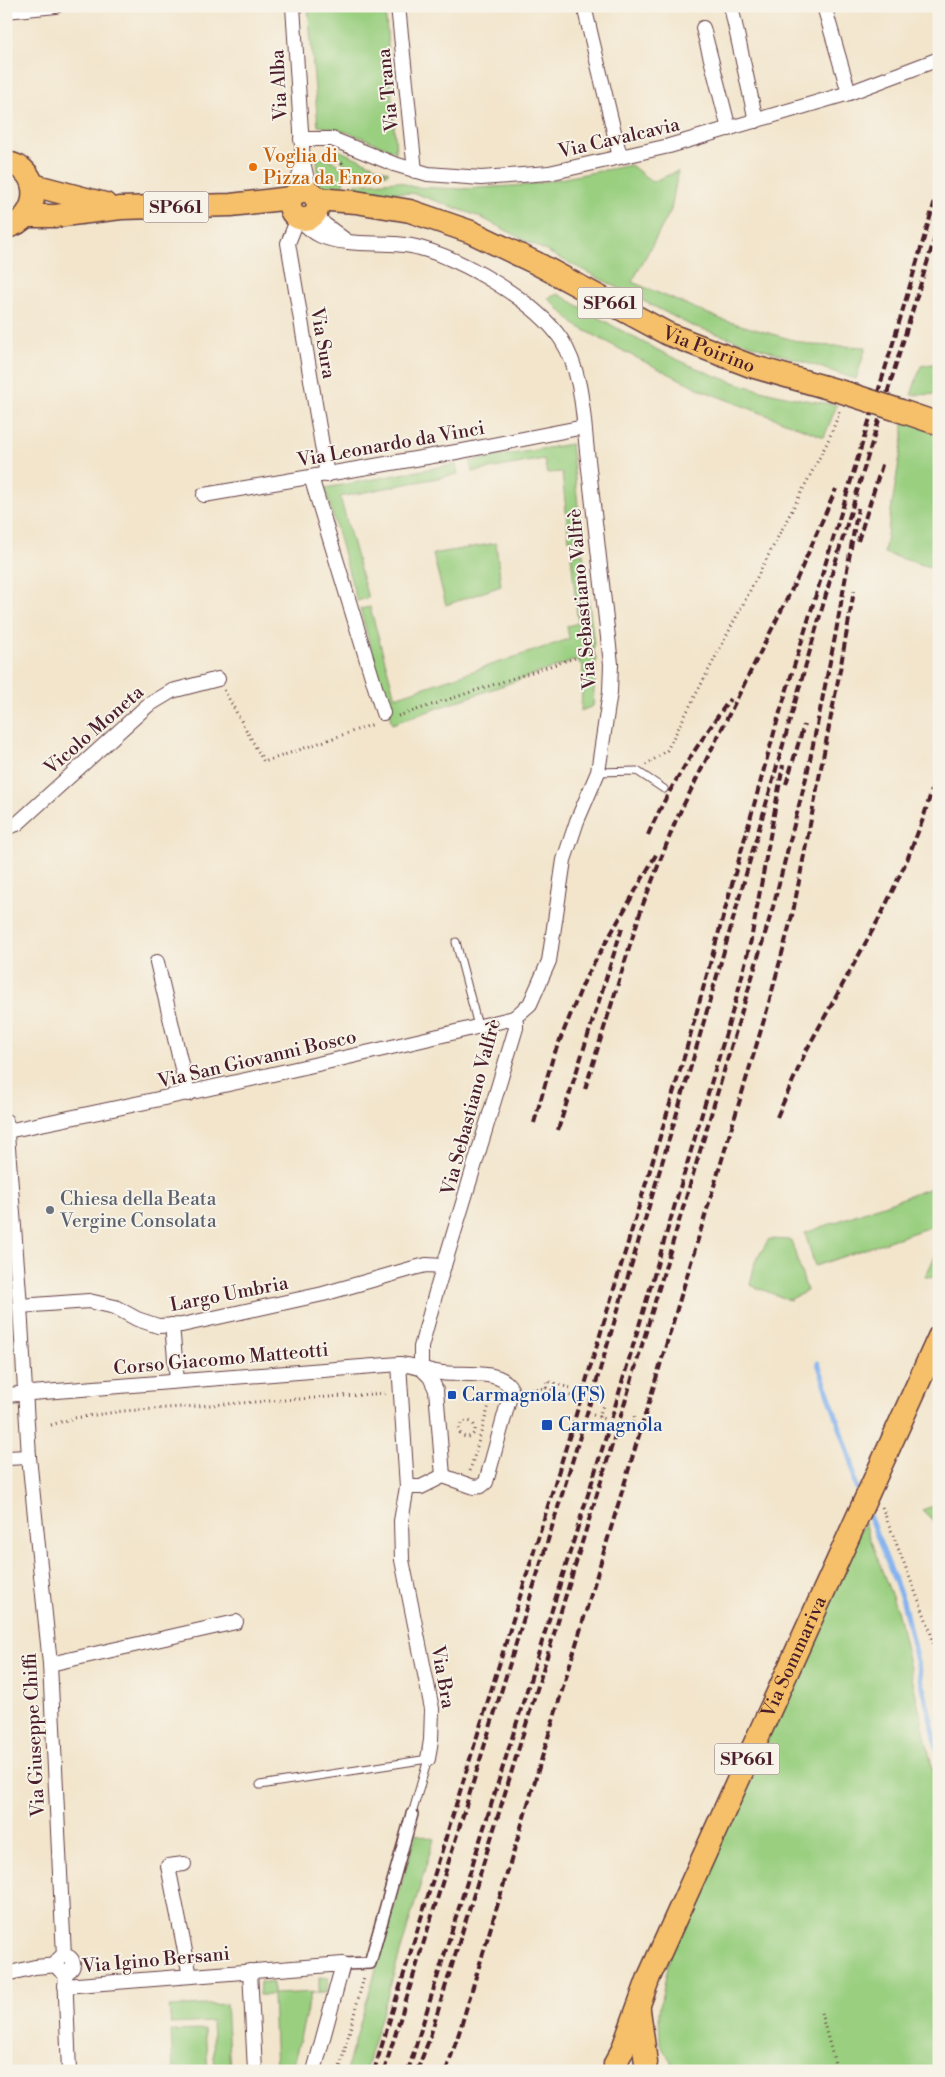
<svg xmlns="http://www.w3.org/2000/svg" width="945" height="2077" font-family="'Libre Bodoni',serif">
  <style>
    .green { fill: #9acf80; stroke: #727756 }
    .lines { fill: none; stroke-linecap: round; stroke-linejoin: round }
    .stream { stroke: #84b3ef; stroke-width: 5 }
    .service-casing { stroke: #633d43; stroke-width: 9 }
    .pedestrian-casing { stroke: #633d43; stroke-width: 14 }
    .minor-casing { stroke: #633d43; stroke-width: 16 }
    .primary-casing { stroke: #633d43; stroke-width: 25 }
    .path { stroke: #633d43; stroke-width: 3; stroke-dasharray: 1 4; stroke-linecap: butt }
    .service { stroke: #fff; stroke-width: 7 }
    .pedestrian { stroke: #fff; stroke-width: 11 }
    .minor { stroke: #fff; stroke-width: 14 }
    .primary { stroke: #f6c06b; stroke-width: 22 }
    .rail { stroke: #4a1f2b; stroke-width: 4; stroke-dasharray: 8 4; stroke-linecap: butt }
    .primary-bridge-casing { stroke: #633d43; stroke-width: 25; stroke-linecap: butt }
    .primary-bridge { stroke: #f6c06b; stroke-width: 22 }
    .food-dot { fill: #e8710a; stroke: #f7f3e8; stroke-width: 2 }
    .worship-dot { fill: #6b7280; stroke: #f7f3e8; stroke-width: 2 }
    .transit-dot { fill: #1a4fb4; stroke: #f7f3e8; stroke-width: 2 }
    .labels { text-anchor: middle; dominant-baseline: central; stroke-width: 4; stroke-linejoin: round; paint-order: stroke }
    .shield { fill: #f7f3e8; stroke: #7e5f64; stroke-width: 1 }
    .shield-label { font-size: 18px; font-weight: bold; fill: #4a1f2b }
    .street-label { font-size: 19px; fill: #4a1f2b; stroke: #f7f3e8 }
    .food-label { font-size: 19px; fill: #c56008; stroke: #f7f3e8; text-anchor: start }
    .worship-label { font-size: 19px; fill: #5b616d; stroke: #f7f3e8; text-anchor: start }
    .transit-label { font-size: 19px; fill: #164399; stroke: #f7f3e8; text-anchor: start }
  </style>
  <rect width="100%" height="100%" fill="#f7f3e8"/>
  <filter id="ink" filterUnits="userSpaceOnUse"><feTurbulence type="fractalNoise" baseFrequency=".02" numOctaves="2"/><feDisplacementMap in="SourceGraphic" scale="10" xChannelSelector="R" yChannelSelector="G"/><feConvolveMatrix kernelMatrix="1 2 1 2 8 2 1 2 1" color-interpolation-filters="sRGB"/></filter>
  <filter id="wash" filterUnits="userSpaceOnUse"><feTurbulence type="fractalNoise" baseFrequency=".0096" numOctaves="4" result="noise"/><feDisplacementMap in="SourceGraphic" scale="20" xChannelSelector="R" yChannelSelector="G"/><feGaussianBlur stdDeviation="1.12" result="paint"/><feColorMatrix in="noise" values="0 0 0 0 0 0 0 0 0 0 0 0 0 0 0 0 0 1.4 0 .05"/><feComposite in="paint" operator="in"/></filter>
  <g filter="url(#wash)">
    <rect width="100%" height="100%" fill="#f2e5cc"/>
    <!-- green -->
    <g class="green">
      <path d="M308,6h77l11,146c-26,-11 -50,-23 -78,-26z"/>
      <path d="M338,150l51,22 -2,2 -29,1 -8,-3c-4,-10 -14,-13 -16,-21z"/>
      <path d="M317,158c27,2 27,11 26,35l-20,-3 -4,-8z"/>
      <path d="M631,165l21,17 26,-11 -7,39 -39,72 91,38 88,25 55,2 -10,32 -166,-54 -210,-108 -63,-23 -61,-5 -1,-5 43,-3 15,6 49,2 66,-4z"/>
      <path d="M558,294c50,29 99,59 153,80 41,16 83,25 126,31l-13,32 -120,-46 -75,-37 -54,-29 -27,-27z"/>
      <path d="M939,363v31l-28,1 10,-29z"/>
      <path d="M903,420l36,13v137l-55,-17 19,-115z"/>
      <path d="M571,444l11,95 -13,1 -7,-68 -15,1 -3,-14 -72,13 -2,-11z"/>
      <path d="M456,464l2,10 -118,23 28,101 -11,3 -32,-113z"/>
      <path d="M496,543l5,43 -55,19 -13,-51z"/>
      <path d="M583,553l11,92 -1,7 3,6 -3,48 -12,5 2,-45 -7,-6 -184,64 -32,-115 10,-2 25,90 174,-58 -2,-13 11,-3 -7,-68z"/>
      <path d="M939,1185v39l-124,42 -10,-33z"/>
      <path d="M769,1239l22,1 16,51 -18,9 -39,-15 5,-23z"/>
      <path d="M939,1248v28l-14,1z"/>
      <path d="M939,1504v22l-17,-16z"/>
      <path d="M864,1523l33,87 42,188v273h-266l-1,-8 -12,-20 -1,-32 15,-76z"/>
      <path d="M416,1834l18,5 -69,232h-19z"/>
      <path d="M319,1977l10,1 -3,15h-15l-19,78h-16l-3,-76h-14l1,-13 13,1v11l46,-2z"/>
      <path d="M226,2004l4,67h-15l-3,-49 -41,2 -2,-17z"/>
      <path d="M205,2030l3,41h-35l-2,-40z"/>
    </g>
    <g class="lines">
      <!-- stream -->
      <g class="stream">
        <path d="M818,1363l34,100 2,18 6,15"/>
        <path d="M868,1513l35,88 36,155"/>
      </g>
    </g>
  </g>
  <g filter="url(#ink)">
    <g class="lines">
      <defs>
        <g id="service">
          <path d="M598,772l39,-1 27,18"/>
          <path d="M456,942l22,84"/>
          <path d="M260,1785l168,-26 -16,55"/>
        </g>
        <path id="pedestrian" d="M343,1964l27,-1 42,-149"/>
        <g id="minor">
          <path d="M293,6l10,156"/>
          <path d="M398,6l17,165"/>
          <path d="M584,6l36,151"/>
          <path d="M731,6l25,115"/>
          <path d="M824,6l25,87"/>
          <path d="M6,11l50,-5"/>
          <path d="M703,28l26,101"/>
          <path d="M301,139h31l62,25 34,10 53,4 68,-5 120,-27 180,-53 90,-34"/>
          <path d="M294,195l9,-33 7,30"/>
          <path d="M315,213l9,11 24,18c-23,-2 -34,-7 -50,-24l-10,25 39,232"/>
          <path d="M348,242c24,3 49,-1 72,6 44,12 115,53 141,91 23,35 22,82 27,121 8,68 15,136 23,204l-1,28 -12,80 -21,49 -13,39 -15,101 -19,43 -16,14 2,5v5l-80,264 -15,55v20"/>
          <path d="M311,477l72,236"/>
          <path d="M204,495l258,-44 122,-24"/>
          <path d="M6,828l11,-4 130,-118 25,-15 46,-12"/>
          <path d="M157,962l31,132"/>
          <path d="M6,1121l14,185 9,151 21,207 14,292"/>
          <path d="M7,1131c170,-35 338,-72 507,-113"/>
          <path d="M20,1306l69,-5 26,6 22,12 21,7 24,-1 141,-31 91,-26 12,-3 18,1"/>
          <path d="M172,1325l5,56"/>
          <path d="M399,1364l8,123 -6,34 1,39 30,149 -1,31 -3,19"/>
          <path d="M421,1368l9,9 6,13 7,86"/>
          <path d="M6,1395l393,-31c15,1 28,7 43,9 18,3 60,-5 69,16l-1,7 -24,86 -5,4 -7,1 -31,-11"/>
          <path d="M6,1458l23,-1"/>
          <path d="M407,1487h14l22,-11"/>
          <path d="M50,1664l186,-42"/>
          <path d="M184,1864l-16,2 22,110"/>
          <circle cx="65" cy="1964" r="8"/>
          <path d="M250,1971l5,100"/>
          <path d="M65,1972l4,99"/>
          <path d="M6,1974l29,-7 23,-2"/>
          <path d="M65,1986l278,-22 -29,107"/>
        </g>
        <g id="primary">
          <path d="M6,163c38,4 35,58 0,64"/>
          <path d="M33,185l72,19"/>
          <circle cx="304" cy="205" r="14"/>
          <path id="s1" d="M316,199l40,3 54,9 61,21 65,31 132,71 83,32 95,27"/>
          <path d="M27,216h28l66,-8 110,-3 60,-7"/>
          <path d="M901,411l38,13"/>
          <path d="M639,2010l7,53"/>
          <path id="s2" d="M615,2064l7,-13 27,-74 290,-640"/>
        </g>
      </defs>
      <!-- service casing -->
      <use href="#service" class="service-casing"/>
      <!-- pedestrian casing -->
      <use href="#pedestrian" class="pedestrian-casing"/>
      <!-- minor casing -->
      <use href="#minor" class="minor-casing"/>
      <!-- primary casing -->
      <use href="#primary" class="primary-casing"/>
      <!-- path -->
      <g class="path">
        <path d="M323,156l19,7 6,19"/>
        <path d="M348,178h38"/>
        <path d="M224,690l40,72 110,-38"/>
        <path d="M398,716l198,-65"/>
        <path d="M646,765l21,-15 161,-309 12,-30"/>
        <path d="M546,1388l1,-7 26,8"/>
        <path d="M526,1389l20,-1 25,8"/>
        <path d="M593,1415l12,4"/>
        <path d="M599,1417l4,-12"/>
        <circle cx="467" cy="1429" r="8"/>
        <path d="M51,1425l23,-7 49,-7 264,-18"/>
        <path d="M624,1425l14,4"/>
        <path d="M631,1427l4,-12"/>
        <path d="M470,1471l23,-80"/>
        <path d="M882,1507l47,120 10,36"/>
        <path d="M821,2013l16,58"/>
        <path d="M339,2071l25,-94"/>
      </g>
      <!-- service -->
      <use href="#service" class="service"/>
      <!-- pedestrian -->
      <use href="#pedestrian" class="pedestrian"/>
      <!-- minor -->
      <use href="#minor" class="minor"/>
      <!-- primary -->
      <use href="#primary" class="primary"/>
      <!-- rail -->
      <g class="rail">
        <path d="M858,541l25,-79"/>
        <path d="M786,784l18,-59"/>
        <path d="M648,835c21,-49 51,-92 82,-136"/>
        <path d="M585,1089l57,-182 34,-87 120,-239 40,-92"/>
        <path d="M777,1117l29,-66 76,-138 25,-53 16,-41 16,-52"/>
        <path d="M534,1123l19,-66 33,-80 71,-124"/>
        <path d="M558,1130l65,-205"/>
        <path d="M374,2071l197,-640 114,-377 92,-332 116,-379 46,-156"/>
        <path d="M384,2071l197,-638 113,-377 139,-486 106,-346"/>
        <path d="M408,2071l197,-631 132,-444 14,-56 32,-175"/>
        <path d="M417,2071l12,-31 184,-598 160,-535 34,-133 28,-137 23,-129"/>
        <path d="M446,2071l13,-38 308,-1023 26,-98 47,-242 14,-79"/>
      </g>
      <defs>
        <path id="primary-bridge" d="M846,393l55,18"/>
      </defs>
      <!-- primary-bridge casing -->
      <use href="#primary-bridge" class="primary-bridge-casing"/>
      <!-- primary-bridge -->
      <use href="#primary-bridge" class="primary-bridge"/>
    </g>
  </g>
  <!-- markers -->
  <circle class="food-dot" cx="253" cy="167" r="5"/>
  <circle class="worship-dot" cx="50" cy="1210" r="5"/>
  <g class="transit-dot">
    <rect x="447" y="1390" width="10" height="10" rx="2.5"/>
    <rect x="541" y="1419" width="12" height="12" rx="2.5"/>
  </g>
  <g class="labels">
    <!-- shield labels -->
    <g class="shield">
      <rect x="143.5" y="191.5" width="65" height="31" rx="4"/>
      <rect x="577.5" y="287.5" width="65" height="31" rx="4"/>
      <rect x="714.5" y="1743.5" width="65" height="31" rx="4"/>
    </g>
    <g class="shield-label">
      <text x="176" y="207">SP661</text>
      <text x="610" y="303">SP661</text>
      <text x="747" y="1759">SP661</text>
    </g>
    <!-- street labels -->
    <g class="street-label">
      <text transform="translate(279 85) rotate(-93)">Via Alba</text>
      <text transform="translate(388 90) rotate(-96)">Via Trana</text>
      <text transform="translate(619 138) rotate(-13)">Via Cavalcavia</text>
      <text transform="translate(323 343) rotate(80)">Via Sura</text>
      <text stroke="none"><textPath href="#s1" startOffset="425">Via Poirino</textPath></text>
      <text transform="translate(391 444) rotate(-10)">Via Leonardo da Vinci</text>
      <text transform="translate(582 599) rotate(-95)">Via Sebastiano Valfrè</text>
      <text transform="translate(94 730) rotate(-41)">Vicolo Moneta</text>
      <text transform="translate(257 1059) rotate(-13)">Via San Giovanni Bosco</text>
      <text transform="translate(471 1107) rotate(-75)">Via Sebastiano Valfrè</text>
      <text transform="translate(229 1294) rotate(-11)">Largo Umbria</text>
      <text transform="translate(221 1359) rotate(-5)">Corso Giacomo Matteotti</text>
      <text stroke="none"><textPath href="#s2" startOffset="445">Via Sommariva</textPath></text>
      <text transform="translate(443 1677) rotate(80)">Via Bra</text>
      <text transform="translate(34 1735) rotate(-93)">Via Giuseppe Chiffi</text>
      <text transform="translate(156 1960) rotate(-5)">Via Igino Bersani</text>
    </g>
    <!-- food labels -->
    <g class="food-label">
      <text x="263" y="156">Voglia di<tspan x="263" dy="22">Pizza da Enzo</tspan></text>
    </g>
    <!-- worship labels -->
    <g class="worship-label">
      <text x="60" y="1199">Chiesa della Beata<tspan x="60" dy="22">Vergine Consolata</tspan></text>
    </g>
    <!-- transit labels -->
    <g class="transit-label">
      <text x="462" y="1395">Carmagnola (FS)</text>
      <text x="558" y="1425">Carmagnola</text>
    </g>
  </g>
  <!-- margin -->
  <rect width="945" height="2077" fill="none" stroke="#f7f3e8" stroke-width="25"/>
</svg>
